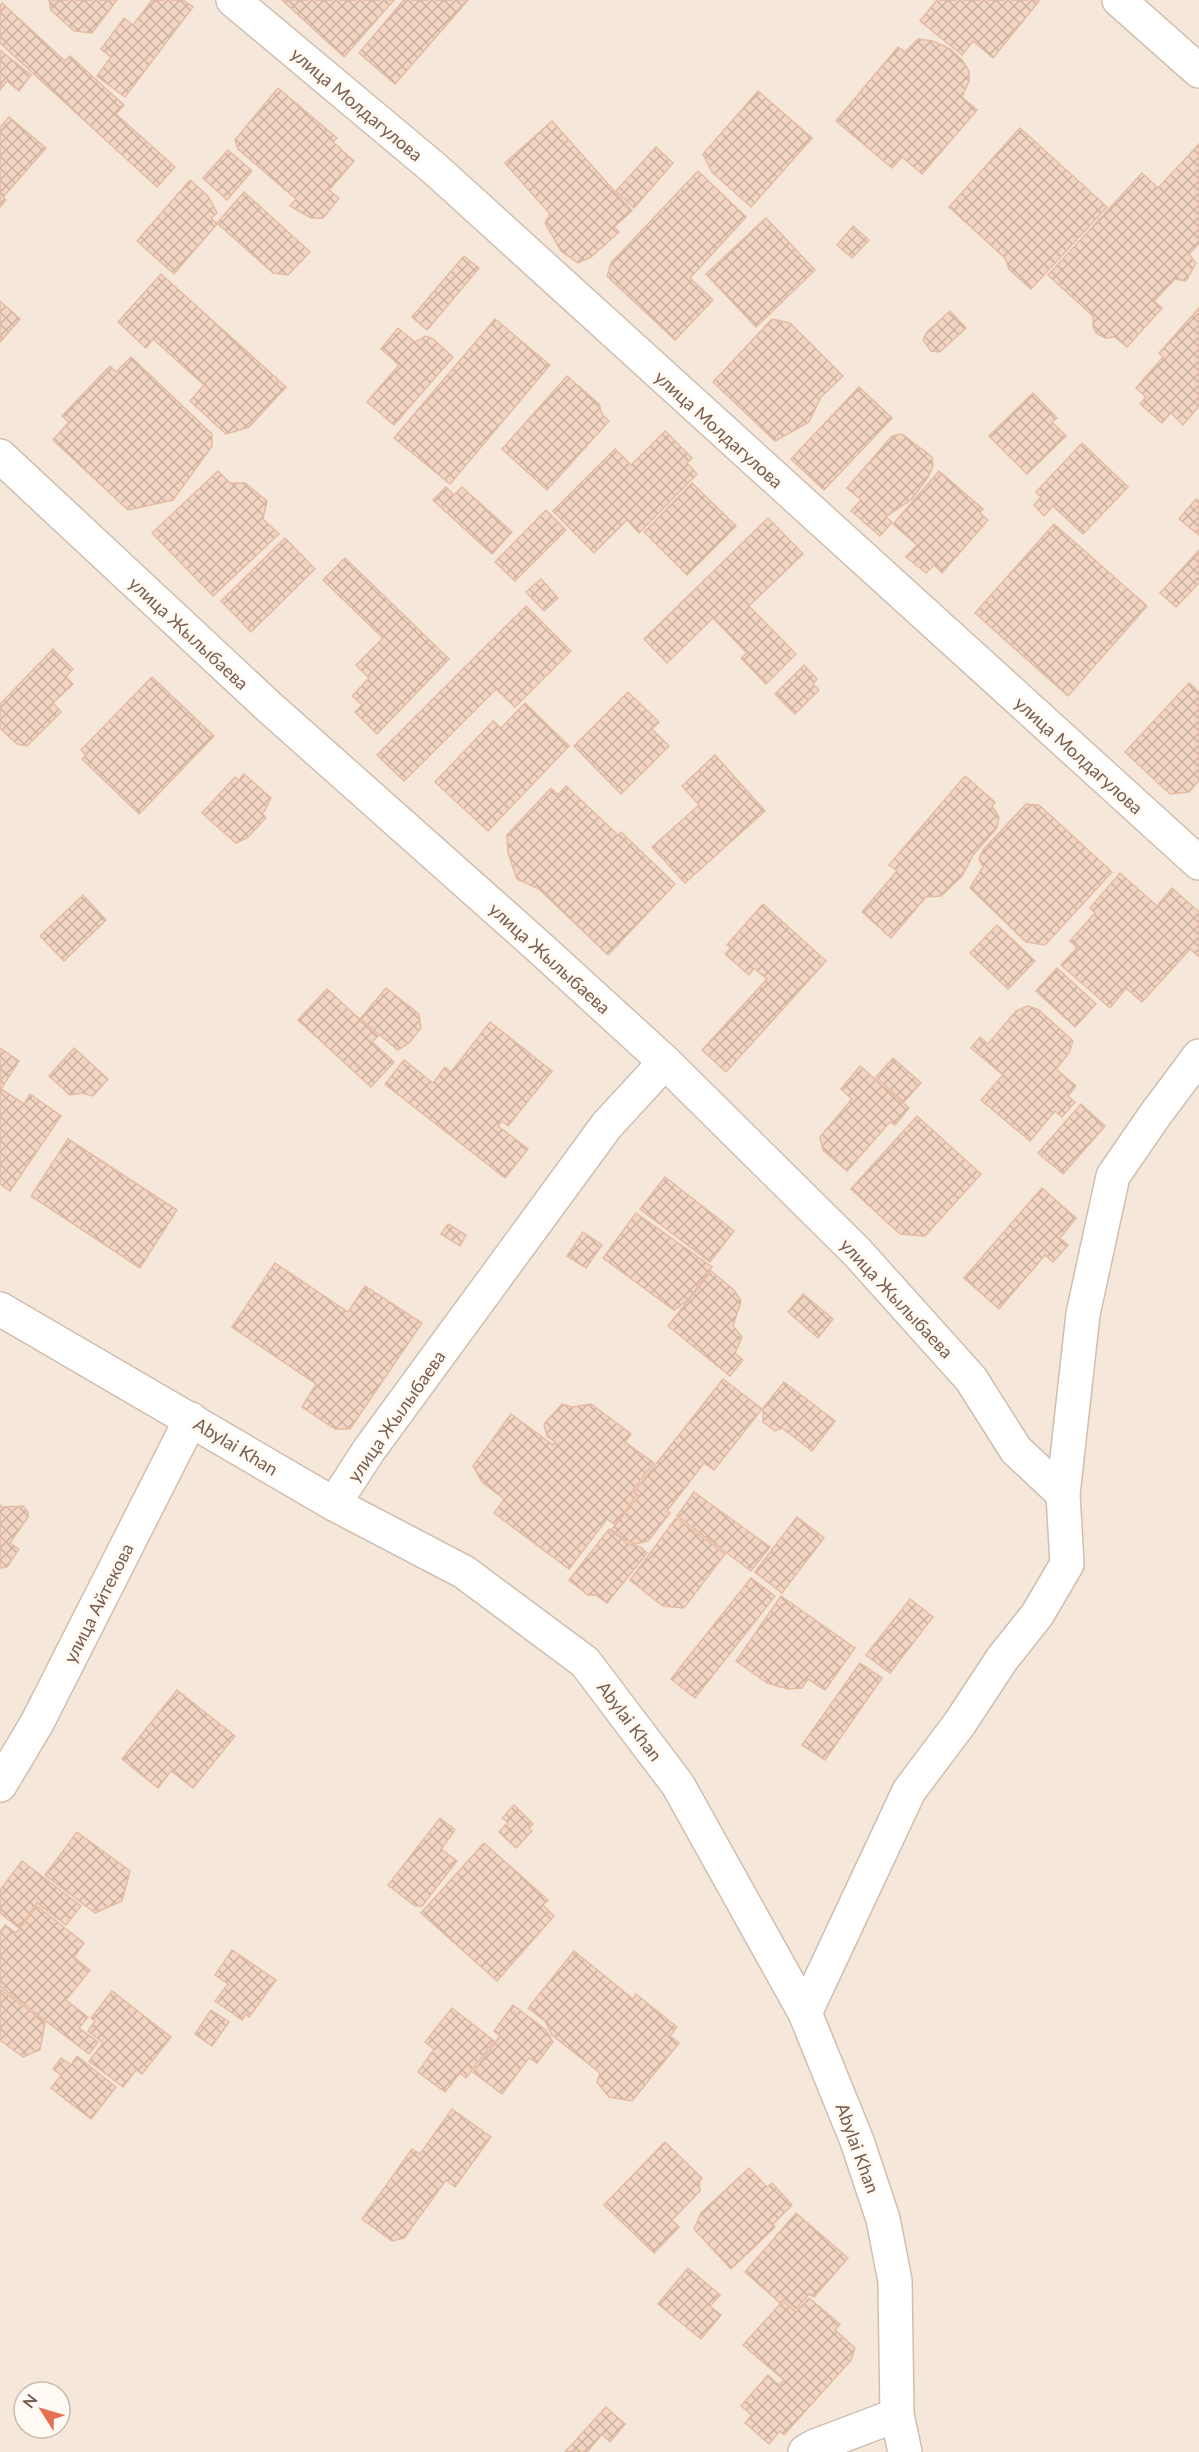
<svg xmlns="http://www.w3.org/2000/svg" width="1199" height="2452" font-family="Lato,sans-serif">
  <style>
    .residential { fill: #f5e8da; fill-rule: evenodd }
    .building { fill: url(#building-cross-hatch); stroke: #e6bba3; stroke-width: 1.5 }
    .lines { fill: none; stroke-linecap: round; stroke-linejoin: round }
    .street-casing { stroke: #d1beb0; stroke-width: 36 }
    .street { stroke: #fff; stroke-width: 33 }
    .labels { text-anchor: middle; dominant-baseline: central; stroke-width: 6; stroke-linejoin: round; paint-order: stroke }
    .street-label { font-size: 18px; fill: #7a5c4d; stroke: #fffaf3 }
  </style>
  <defs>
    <pattern id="building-cross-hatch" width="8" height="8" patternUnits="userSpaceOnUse" patternTransform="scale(1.5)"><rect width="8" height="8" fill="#f3d5c3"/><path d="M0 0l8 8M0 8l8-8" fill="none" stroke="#cab0a1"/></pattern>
  </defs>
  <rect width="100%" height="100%" fill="#fdf6ec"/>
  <!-- residential -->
  <path class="residential" d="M0,0h1199v2452h-1199zM24,2392h36v36h-36z"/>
  <!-- building -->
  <g class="building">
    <path d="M49,0h68l-25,33 -18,-2 -23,-21z"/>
    <path d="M152,0h31l10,7 -68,90 -28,-21 14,-19 -10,-8 23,-31 9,7z"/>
    <path d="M282,0h112l-50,57z"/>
    <path d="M404,0h64l-73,84 -36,-31z"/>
    <path d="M937,0h101l1,1 -46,57 -20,-17 -11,14 -42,-34z"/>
    <path d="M2,3l63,58 5,-5 54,49 -8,9 59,53 -18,20 -157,-144v-37z"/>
    <path d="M918,39l15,2 17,8 12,11 7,11v10l-7,16 15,13 -55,64 -20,-17 -10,11 -56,-47 62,-74 7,5z"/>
    <path d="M0,50l31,25 -12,16 -12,-10 -7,9z"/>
    <path d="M278,88l59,50 -4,4 21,19 -25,29 10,8 -16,20h-12l-21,-12 6,-7 -58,-50 -3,-9z"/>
    <path d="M758,91l54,47 -61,69 -39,-35 -9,-18z"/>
    <path d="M9,117l37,31 -43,49 3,3 -6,7v-80z"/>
    <path d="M552,121l80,90 -18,16 5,5 -28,25 -13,6 -17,-12 -16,-28 5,-9 -45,-51z"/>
    <path d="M1020,128l87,79 -76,82 -22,-20 -4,-11 -56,-51z"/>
    <path d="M1199,144v100l-10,10 7,9 -10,18 -11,-2 -21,22 8,7 -35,39 -12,-10 -10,1 -9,-5 -3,-7v-10l-45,-41 94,-102 16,15z"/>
    <path d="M656,147l17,16 -39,45 -18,-17z"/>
    <path d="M228,150l24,21 -25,29 -24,-22z"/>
    <path d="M698,171l48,46 -56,61 23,22 -38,40 -68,-64 4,-13z"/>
    <path d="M190,180l18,16 9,17 -6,5 6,6 -43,50 -37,-33z"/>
    <path d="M244,192l66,60 -22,23 -15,-2 -56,-50z"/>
    <path d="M766,218l49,52 -59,57 -50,-53z"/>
    <path d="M853,226l16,14 -17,18 -15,-13z"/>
    <path d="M464,256l15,12 -52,62 -15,-13z"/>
    <path d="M161,274l125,113 -37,40 -23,7 -36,-33 14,-16 -51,-46 -7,9 -28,-26z"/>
    <path d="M0,301l20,18 -20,23z"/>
    <path d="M1199,308v98l-16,19 -12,-12 -9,10 -22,-19 6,-7 -10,-9 27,-31 -4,-4z"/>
    <path d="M950,311l16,17 -26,24 -9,-1 -8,-11 4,-8z"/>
    <path d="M495,319l55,46 -100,119 -56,-46z"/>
    <path d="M772,319l18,4 53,53 -22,21 -12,25 -34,19 -62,-59z"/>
    <path d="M398,328l17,14 11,-6 7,3 20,18 -59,68 -27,-23 32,-37 -18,-16z"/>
    <path d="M131,357l81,77v12l-39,54 -45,10 -75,-70 16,-18 -7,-6 48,-50 6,6z"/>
    <path d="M567,376l32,28 3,10 7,7 -62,69 -45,-41z"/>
    <path d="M859,387l33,31 -68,72 -33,-31z"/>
    <path d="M1033,393l24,25 -5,4 14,14 -39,38 -38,-38z"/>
    <path d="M665,431l27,27 -5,5 10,11 -58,59 -12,-13 -33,33 -41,-42 62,-62 16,16z"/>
    <path d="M902,434l30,23 1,9 -5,11 -16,22 -26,18 6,5 -12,14 -29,-25 10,-11 -14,-12 45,-52z"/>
    <path d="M1082,443l46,44 -45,47 -30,-28 -9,10 -10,-11 7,-8 -5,-5z"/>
    <path d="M218,471l12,12h15l22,18 -4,18 16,15 -66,62 -61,-63z"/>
    <path d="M939,471l44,38 -3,4 8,7 -46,53 -8,-8 -8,8 -20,-16 11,-12 -24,-21z"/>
    <path d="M692,483l44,43 -49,49 -43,-43z"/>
    <path d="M446,487l8,8 8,-8 50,45 -20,22 -59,-54z"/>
    <path d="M1196,499l3,2v34l-20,-16z"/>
    <path d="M546,510l20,20 -51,51 -20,-19z"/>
    <path d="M768,518l35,36 -54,52 47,48 -30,30 -25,-26 6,-5 -34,-35 -46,45 -23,-24z"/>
    <path d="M1054,524l93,82 -79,90 -93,-83z"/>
    <path d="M285,538l30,31 -64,63 -30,-31z"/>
    <path d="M1199,550v33l-23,24 -16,-14z"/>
    <path d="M345,558l104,101 -72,75 -22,-22 7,-7 -10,-9 17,-18 -13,-13 27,-27 -60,-58z"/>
    <path d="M541,579l17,19 -14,13 -18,-19z"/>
    <path d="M526,606l45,45 -56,56 -19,-18 -92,92 -27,-26z"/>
    <path d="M53,649l20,20 -7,8 7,7 -20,19 8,9 -34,34 -10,-2 -17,-16v-24z"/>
    <path d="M804,665l13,14 -4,5 6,6 -24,24 -20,-20z"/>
    <path d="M152,677l62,59 -75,78 -57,-55 4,-4 -5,-5z"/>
    <path d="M1189,683l10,9v88l-10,12 -19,2 -45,-42z"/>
    <path d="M628,692l31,30 -7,7 17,17 -48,48 -47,-48z"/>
    <path d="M525,703l44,43 -81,85 -53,-49 58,-61 8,7z"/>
    <path d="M715,755l50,56 -80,72 -33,-36 47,-42 -17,-19z"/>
    <path d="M244,774l27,24 -8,16 3,4 -19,20 -11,5 -34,-30 33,-36 4,3z"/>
    <path d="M965,776l30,26 -3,4 7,11 -2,11 -24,27 -11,21 -21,20 -15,1 -35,41 -29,-26 35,-41 -8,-6z"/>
    <path d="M566,786l52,49 3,-3 54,52 -67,71 -69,-66 -22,-10 -9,-26 -1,-18 44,-47 7,7z"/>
    <path d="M1026,804l13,1 73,67 -67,73 -19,-3 -56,-54 13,-21 -4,-8 4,-9z"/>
    <path d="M1120,873l37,33 15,-18 27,24v45l-9,-8 -48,53 -16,-14 -16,20 -49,-43 16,-17 -7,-7 25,-28 -5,-5z"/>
    <path d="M83,895l23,25 -42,41 -24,-25z"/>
    <path d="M763,904l63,57 -100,111 -24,-22 65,-71 -13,-11 -5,7 -24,-21 6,-6 -4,-3z"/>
    <path d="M997,925l38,36 -27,28 -38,-36z"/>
    <path d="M1057,968l39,36 -21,23 -39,-36z"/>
    <path d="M386,988l33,26 2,14 -12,15 -11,7 -38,-31z"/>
    <path d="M327,989l51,47 -6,6 22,20 -23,25 -73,-67z"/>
    <path d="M1028,1006l11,4 34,31 -4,12 -13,16 20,17 -8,10 7,6 -13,15 -7,-6 -25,30 -49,-41 22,-25 -32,-27 9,-11 8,7 28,-33z"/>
    <path d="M490,1022l62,49 -44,55 -6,-5 -4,5 30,23 -23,29 -120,-94 19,-24 29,23 12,-16 6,5z"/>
    <path d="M0,1048l19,13 -18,28 23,15 6,-10 31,22 -51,75 -10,-7z"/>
    <path d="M74,1048l34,31 -15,17 -11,-3 -12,2 -21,-19z"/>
    <path d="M893,1058l28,25 -17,19 -28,-25z"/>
    <path d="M860,1066l49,42 -14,17 -5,-3 -43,49 -24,-21 -3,-13 32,-38 -11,-10z"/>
    <path d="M1081,1104l24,22 -42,48 -25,-21z"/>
    <path d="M917,1116l64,58 -56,62 -25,-2 -49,-45z"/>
    <path d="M68,1139l109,71 -37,58 -109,-72z"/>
    <path d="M665,1177l69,54 -24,31 -70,-53z"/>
    <path d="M1042,1188l34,30 -16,20 8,7 -15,17 -8,-7 -46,54 -35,-31z"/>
    <path d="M636,1213l76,54 -23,32 -15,11 -71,-52z"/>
    <path d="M448,1224l18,11 -6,11 -19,-12z"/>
    <path d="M583,1232l19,13 -16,23 -19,-12z"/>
    <path d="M275,1263l73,49 17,-26 57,37 -72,106h-15l-33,-22 14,-23 -84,-57z"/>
    <path d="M711,1271l23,19 7,11 -8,25 9,11 -7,16 8,7 -13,16 -62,-50z"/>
    <path d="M803,1294l30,25 -15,19 -30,-26z"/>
    <path d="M723,1379l39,30 -48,61 -10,-7 -37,48 3,2 -22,28 -13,3 -11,-5 -13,-9 28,-34 -5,-4z"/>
    <path d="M784,1382l51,39 -23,30 -30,-23 -7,3 -12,-9v-14z"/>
    <path d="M562,1404l10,3 19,-3 40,30 -6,8 29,21 -22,28 5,4 -22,30 -8,-6 -38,50 -75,-56 10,-14 -22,-17 -9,-16 38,-52 42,31 2,-3 -8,-6 -3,-12z"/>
    <path d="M694,1492l76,55 -19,24 -74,-55z"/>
    <path d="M0,1505l3,2 20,-1 5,6v5l-18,26 9,6 -12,18 -7,1z"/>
    <path d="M797,1517l27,21 -42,55 -27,-21z"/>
    <path d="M676,1518l49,36 -41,54 -21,-2 -33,-26z"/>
    <path d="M609,1529l18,14 13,4 7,6 -40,50 -11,-8h-8l-19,-15z"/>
    <path d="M751,1578l24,18 -80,102 -24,-19z"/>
    <path d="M781,1596l74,52 -30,42 -17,-11 -6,9 -14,1 -21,-6 -31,-22z"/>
    <path d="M910,1599l23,18 -43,56 -24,-18z"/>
    <path d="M860,1663l22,15 -57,82 -23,-15z"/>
    <path d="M177,1690l58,46 -42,52 -22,-17 -13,17 -36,-29z"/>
    <path d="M514,1805l19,19 -4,4 3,3 -16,17 -17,-16 9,-10 -6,-4z"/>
    <path d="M440,1818l15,12 -14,19 16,12 -35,45h-7l-27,-21z"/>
    <path d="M77,1832l53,39 -8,30 -27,12 -50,-38z"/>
    <path d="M484,1843l64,57 -5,5 11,11 -57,65 -76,-68z"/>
    <path d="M22,1861l59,45 -15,19 -29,-22 -18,25 -19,-15v-23z"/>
    <path d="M37,1906l47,37 -10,14 16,13 -24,30 22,17 -9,11 19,14 -9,12 -89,-68v-54l5,-7 11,8z"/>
    <path d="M232,1950l44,30 -27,37 -3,-3 -4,6 -27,-19 13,-17 -13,-9z"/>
    <path d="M574,1951l59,48 3,-5 41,33 -7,9 9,7 -47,58 -23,-4 -12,-15 3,-9 -48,-38 -7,-14 -17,-13z"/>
    <path d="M0,1989l45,33 -5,28 -17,7 -23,-17z"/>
    <path d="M112,1991l59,46 -29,37 -6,-4 -13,17 -34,-26 14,-18 -15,-12 7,-10 -4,-3z"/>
    <path d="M513,2005l33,25 7,12 -16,21 -8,-5 -27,36 -29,-22 27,-36 -6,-5z"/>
    <path d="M452,2008l42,33 -28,37 -6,-5 -15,19 -27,-20 16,-23 -9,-7z"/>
    <path d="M211,2010l18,12 -17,24 -17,-12z"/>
    <path d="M77,2056l39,31 -25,32 -40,-31 10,-13 -8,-6 8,-11 10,7z"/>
    <path d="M452,2109l39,28 -36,50 -9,-7 -42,58 -12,3 -30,-22 50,-70 8,5z"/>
    <path d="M665,2142l37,36 -3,4 1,9 -28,29 7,7 -25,26 -50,-48z"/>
    <path d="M749,2168l18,19 5,-4 20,22 -19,19 2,3 -44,42 -37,-40 7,-16z"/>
    <path d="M796,2213l52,45 -34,39 -5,-3 -13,15 -12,-10 -4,4 -35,-31z"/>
    <path d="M688,2268l32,27 -10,11 11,9 -20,24 -43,-35z"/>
    <path d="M809,2298l31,26 -5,6 20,18 -4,12 -67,75 -4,-4 -11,13 -24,-21 7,-8 -11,-9 27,-31 11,10 5,-5 -41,-35 40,-44 13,11z"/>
    <path d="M606,2407l19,17 -15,18 -8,-8 -15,18h-22z"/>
  </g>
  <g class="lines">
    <defs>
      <g id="street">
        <path d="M233,0l202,169 764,694"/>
        <path d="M1119,0l80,71"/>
        <path d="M0,456l268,250 271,241 126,115 192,190 114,127 45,71 47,44"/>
        <path d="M0,1309l334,195 130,68 121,90 93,123 127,228 52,128 26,78 12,62 2,134 8,37"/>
        <path d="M334,1504l35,-54 238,-325 58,-63"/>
        <path d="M0,1785l37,-62 154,-304"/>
        <path d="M805,2013l104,-222 51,-68 42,-64 35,-44 30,-51 -4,-70 20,-180 30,-138 42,-61 44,-59"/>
        <path d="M805,2452l10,-6 82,-31"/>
      </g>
    </defs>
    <!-- street casing -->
    <use href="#street" class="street-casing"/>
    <!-- street -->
    <use href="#street" class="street"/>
  </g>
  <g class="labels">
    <!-- street labels -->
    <g class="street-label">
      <text transform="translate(357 104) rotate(40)">улица Молдагулова</text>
      <text transform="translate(719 429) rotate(42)">улица Молдагулова</text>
      <text transform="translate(189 633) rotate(43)">улица Жылыбаева</text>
      <text transform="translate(1079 755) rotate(42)">улица Молдагулова</text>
      <text transform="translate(550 958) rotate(42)">улица Жылыбаева</text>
      <text transform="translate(897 1298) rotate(47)">улица Жылыбаева</text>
      <text transform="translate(396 1416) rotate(-55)">улица Жылыбаева</text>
      <text transform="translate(236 1446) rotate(31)">Abylai Khan</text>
      <text transform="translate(98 1603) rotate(-63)">улица Айтекова</text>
      <text transform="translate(630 1721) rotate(53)">Abylai Khan</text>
      <text transform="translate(858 2148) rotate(70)">Abylai Khan</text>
    </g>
  </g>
  <!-- north arrow -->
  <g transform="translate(42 2410) rotate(307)"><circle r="28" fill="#fffaf3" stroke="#cabbb1" stroke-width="1.5"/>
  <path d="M0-4.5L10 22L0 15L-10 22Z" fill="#e76f51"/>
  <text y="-9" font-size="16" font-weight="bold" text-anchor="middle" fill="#7a5c4d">N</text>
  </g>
</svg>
